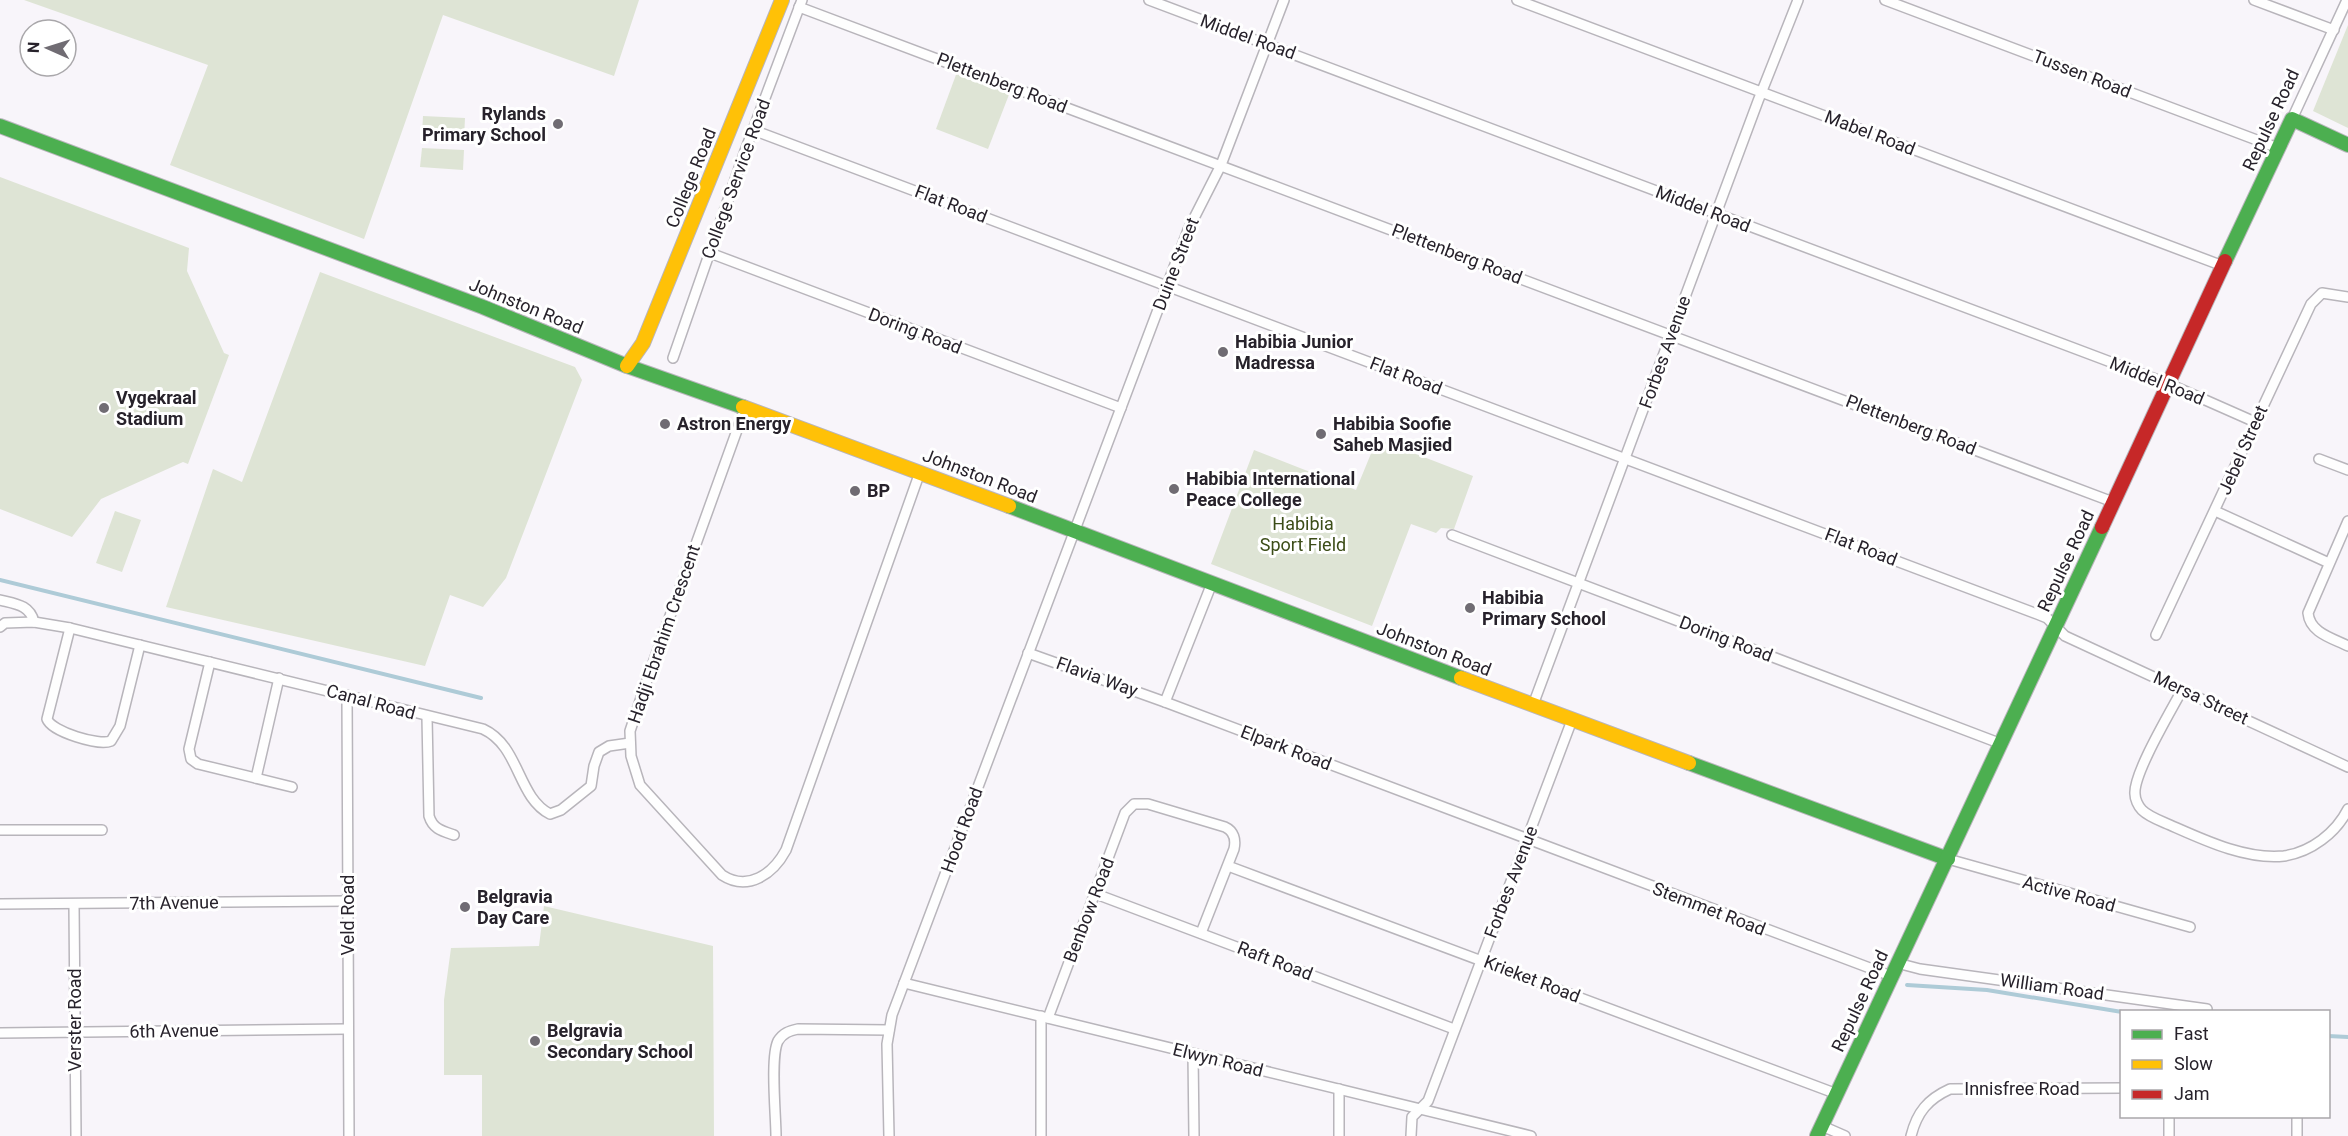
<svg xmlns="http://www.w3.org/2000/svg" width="2348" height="1136" font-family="Roboto,sans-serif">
	<rect width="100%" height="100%" fill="#f8f5fa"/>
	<g fill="#dee4d5">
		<path d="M 24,0 L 639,0 L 614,76 L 443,15 L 364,239 L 170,165 L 208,65 Z"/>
		<path d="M 2348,25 L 2348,128 L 2313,111 Z"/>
		<path d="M 957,72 L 1010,92 L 988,149 L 936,129 Z"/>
		<path d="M 423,116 L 465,118 L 464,138 L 422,135 Z"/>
		<path d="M 422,148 L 464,150 L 463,170 L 420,167 Z"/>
		<path d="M 0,177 L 189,248 L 187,271 L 224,353 L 229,355 L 188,464 L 183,462 L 101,499 L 72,537 L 0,509 Z"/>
		<path d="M 320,272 L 575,367 L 582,380 L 506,578 L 483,607 L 450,595 L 425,666 L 166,607 L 213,469 L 242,482 Z"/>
		<path d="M 1377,439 L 1473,476 L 1454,529 L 1441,528 L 1436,533 L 1411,524 L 1372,626 L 1211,564 L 1254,450 L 1356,490 Z"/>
		<path d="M 115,511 L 141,520 L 122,572 L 96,563 Z"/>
		<path d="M 544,906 L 713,946 L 714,1136 L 482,1136 L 482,1075 L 444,1075 L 444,1000 L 451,948 L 539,946 Z"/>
	</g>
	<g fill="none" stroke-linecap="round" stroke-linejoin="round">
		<g stroke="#aecbd7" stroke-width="4">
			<path d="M 0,580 L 481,698"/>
			<path d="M 1907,985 L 1987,990 L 2122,1012"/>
			<path d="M 2328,1036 L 2348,1037"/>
		</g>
		<g stroke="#b8b5bb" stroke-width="12">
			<g id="street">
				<path d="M 1149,0 L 2169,384 L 2255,422"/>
				<path d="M 1517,0 L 2223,266"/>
				<path d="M 1885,0 L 2278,148"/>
				<path d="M 2254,0 L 2334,30"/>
				<path d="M 799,7 L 2113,502"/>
				<path d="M 2292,119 L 2347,0"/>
				<path d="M 753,130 L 2037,614 L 2047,618 L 2065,636 L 2348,767"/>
				<path d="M 710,253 L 1121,408"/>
				<path d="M 673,358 L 745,151 L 802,0"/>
				<path d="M 745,408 L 648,677 L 630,731 L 631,756 L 640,785 L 722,875 C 748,892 773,874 786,850 L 920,472"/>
				<path d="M 2319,459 L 2348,470"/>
				<path d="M 2215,511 L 2329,563"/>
				<path d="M 2348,521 L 2308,613 C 2310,633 2332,638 2348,646"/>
				<path d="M 1452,535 L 1999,743"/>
				<path d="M 0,600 C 16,604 30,605 34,622"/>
				<path d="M 0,627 L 5,623 L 34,622 L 70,628 L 483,729 C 520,746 517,797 550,814 L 561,810 L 591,786 L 594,766 L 599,752 L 609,746 L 630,743"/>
				<path d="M 70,628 L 47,719 C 52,732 99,746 111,741 L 120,726 L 140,645"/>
				<path d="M 2156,635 L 2311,304 L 2322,293 L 2348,297"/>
				<path d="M 1028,653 L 1165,702 L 1891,976"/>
				<path d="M 210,662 L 189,749 L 191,759 L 198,764 L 292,787"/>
				<path d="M 2182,690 C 2171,711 2133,774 2135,794 C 2135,799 2138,806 2142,810 C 2149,817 2161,821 2170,825 C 2204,840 2246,860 2284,856 C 2311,852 2336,833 2348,809"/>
				<path d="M 347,695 L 349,1136"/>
				<path d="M 1165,702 L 1212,583"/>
				<path d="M 1533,705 L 1758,101 L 1798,0"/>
				<path d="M 427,717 L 429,816 C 433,829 442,831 454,835"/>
				<path d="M 256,778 L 279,678"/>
				<path d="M 0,830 L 102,830"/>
				<path d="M 1948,859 L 2190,927"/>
				<path d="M 1228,866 L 1837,1094"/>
				<path d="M 1096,894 L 1454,1029"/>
				<path d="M 0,904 L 348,901"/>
				<path d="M 74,904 L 76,1136"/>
				<path d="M 1897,963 L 1920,969 L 2207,1009"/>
				<path d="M 904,983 L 1531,1136"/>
				<path d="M 1041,1016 L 1041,1136"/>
				<path d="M 1048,1018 L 1125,813 L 1134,804 L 1148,804 L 1225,827 C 1234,831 1236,840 1234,849 L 1201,933"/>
				<path d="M 0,1033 L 348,1029"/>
				<path d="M 1193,1053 L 1194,1136"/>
				<path d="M 2169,1116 L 2169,1136"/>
				<path d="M 1822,1126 L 1845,1136"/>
				<path d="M 776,1136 C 776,1116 770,1057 778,1041 C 783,1033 789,1031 798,1029 L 889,1030"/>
				<path d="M 889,1136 L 887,1044 L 892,1015 L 1188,230 L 1221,165 L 1284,0"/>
				<path d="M 1339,1136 L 1339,1089"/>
				<path d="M 1411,1136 L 1412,1117 L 1428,1101 L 1572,720"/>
				<path d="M 1911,1136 C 1917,1112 1928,1099 1950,1089 L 2122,1088"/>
				<path d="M 2297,1136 L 2297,1116"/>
			</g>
		</g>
		<g stroke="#b8b5bb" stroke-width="16">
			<g id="fast">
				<path d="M 0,126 L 483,307 L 627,366 L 743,407"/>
				<path d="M 2225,261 L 2292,119 L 2348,145"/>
				<path d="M 1009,506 L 1461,678"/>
				<path d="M 1689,763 L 1948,859"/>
				<path d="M 1817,1136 L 2102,527"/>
			</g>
		</g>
		<g stroke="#b8b5bb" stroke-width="16">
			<g id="slow">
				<path d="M 627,366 L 643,343 L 782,0"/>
				<path d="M 743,407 L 1009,506"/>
				<path d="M 1461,678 L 1689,763"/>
			</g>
		</g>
		<g stroke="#b8b5bb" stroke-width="16">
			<path id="jam" d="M 2102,527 L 2225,261"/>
		</g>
		<use href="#street" stroke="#fefefe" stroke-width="9"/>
		<use href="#fast" stroke="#4caf50" stroke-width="14"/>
		<use href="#slow" stroke="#ffc107" stroke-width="14"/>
		<use href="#jam" stroke="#c62828" stroke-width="14"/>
	</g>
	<g fill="#706c73" stroke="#fff" stroke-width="2">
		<circle cx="558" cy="124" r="6"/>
		<circle cx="1223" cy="352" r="6"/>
		<circle cx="104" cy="408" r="6"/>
		<circle cx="665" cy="424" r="6"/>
		<circle cx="1321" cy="434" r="6"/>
		<circle cx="1174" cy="489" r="6"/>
		<circle cx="855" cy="491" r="6"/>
		<circle cx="1470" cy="608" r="6"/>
		<circle cx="465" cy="907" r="6"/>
		<circle cx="535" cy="1041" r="6"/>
	</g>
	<g text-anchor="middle" stroke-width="6" stroke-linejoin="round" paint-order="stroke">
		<g font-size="18" fill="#27222b" stroke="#fff">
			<text transform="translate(1248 37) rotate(20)" y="6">Middel Road</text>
			<text transform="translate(2082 74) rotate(21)" y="6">Tussen Road</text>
			<text transform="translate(1002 83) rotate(21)" y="6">Plettenberg Road</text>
			<text transform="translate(2271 120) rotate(-65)" y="6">Repulse Road</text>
			<text transform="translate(1870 133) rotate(21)" y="6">Mabel Road</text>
			<text transform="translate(691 178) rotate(-68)" y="6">College Road</text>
			<text transform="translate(736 179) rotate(-70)" y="6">College Service Road</text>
			<text transform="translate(951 204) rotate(21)" y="6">Flat Road</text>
			<text transform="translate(1703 209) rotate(21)" y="6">Middel Road</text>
			<text transform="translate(1457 254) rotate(21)" y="6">Plettenberg Road</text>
			<text transform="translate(1176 264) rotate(-69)" y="6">Duine Street</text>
			<text transform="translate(526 306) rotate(22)" y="6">Johnston Road</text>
			<text transform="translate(915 331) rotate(21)" y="6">Doring Road</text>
			<text transform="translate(1665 352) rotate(-70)" y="6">Forbes Avenue</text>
			<text transform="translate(1406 376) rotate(21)" y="6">Flat Road</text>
			<text transform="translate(2157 381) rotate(22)" y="6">Middel Road</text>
			<text transform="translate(1911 425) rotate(21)" y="6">Plettenberg Road</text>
			<text transform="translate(2243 450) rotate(-66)" y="6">Jebel Street</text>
			<text transform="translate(980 476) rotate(21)" y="6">Johnston Road</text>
			<text transform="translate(1861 547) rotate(21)" y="6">Flat Road</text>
			<text transform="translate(2066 561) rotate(-65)" y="6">Repulse Road</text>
			<text transform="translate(664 634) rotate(-71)" y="6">Hadji Ebrahim Crescent</text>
			<text transform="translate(1726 639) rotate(21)" y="6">Doring Road</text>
			<text transform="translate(1434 649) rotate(21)" y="6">Johnston Road</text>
			<text transform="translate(1097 677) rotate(20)" y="6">Flavia Way</text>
			<text transform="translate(2201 698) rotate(25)" y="6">Mersa Street</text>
			<text transform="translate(371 702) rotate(15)" y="6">Canal Road</text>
			<text transform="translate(1286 748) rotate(21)" y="6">Elpark Road</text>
			<text transform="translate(962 830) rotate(-70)" y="6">Hood Road</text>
			<text transform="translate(1511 882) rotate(-69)" y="6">Forbes Avenue</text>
			<text transform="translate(2069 894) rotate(15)" y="6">Active Road</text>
			<text transform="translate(174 903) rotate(-1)" y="6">7th Avenue</text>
			<text transform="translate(1709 909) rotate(21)" y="6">Stemmet Road</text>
			<text transform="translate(1089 910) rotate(-69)" y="6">Benbow Road</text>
			<text transform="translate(348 915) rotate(-90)" y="6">Veld Road</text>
			<text transform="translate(1275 961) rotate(21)" y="6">Raft Road</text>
			<text transform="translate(1532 979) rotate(21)" y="6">Krieket Road</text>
			<text transform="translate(2052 987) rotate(8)" y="6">William Road</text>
			<text transform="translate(1860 1001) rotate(-65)" y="6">Repulse Road</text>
			<text transform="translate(75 1020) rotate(-90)" y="6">Verster Road</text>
			<text transform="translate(174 1031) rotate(-1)" y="6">6th Avenue</text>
			<text transform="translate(1218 1060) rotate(14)" y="6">Elwyn Road</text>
			<text x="2022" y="1095">Innisfree Road</text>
		</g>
		<g font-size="18" font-weight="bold" fill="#27222b" stroke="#fff" text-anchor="start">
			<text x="546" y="120" text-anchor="end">Rylands<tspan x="546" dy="21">Primary School</tspan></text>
			<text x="1235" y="348">Habibia Junior<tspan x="1235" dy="21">Madressa</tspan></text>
			<text x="116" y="404">Vygekraal<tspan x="116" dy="21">Stadium</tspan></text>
			<text x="677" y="430">Astron Energy</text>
			<text x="1333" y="430">Habibia Soofie<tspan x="1333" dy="21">Saheb Masjied</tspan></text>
			<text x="1186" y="485">Habibia International<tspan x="1186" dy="21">Peace College</tspan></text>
			<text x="867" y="497">BP</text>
			<text x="1482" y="604">Habibia<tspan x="1482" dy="21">Primary School</tspan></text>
			<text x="477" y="903">Belgravia<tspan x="477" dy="21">Day Care</tspan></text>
			<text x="547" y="1037">Belgravia<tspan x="547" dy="21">Secondary School</tspan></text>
		</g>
		<g font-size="18" fill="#3c4d18" stroke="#fff">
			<text x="1303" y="530">Habibia<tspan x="1303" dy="21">Sport Field</tspan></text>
		</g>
	</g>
	<rect x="2120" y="1010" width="210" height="108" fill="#ffffff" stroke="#a9a7aa" stroke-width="1.5"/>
	<rect x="2132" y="1030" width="30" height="9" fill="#4caf50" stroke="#a9a7aa" stroke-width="1.5"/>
	<text x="2174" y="1040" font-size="18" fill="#27222b">Fast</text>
	<rect x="2132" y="1060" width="30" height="9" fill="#ffc107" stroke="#a9a7aa" stroke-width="1.5"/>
	<text x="2174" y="1070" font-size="18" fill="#27222b">Slow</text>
	<rect x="2132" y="1090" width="30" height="9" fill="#c62828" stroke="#a9a7aa" stroke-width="1.5"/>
	<text x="2174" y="1100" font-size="18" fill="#27222b">Jam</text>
	<g transform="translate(48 48) rotate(273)"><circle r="28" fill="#ffffff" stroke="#a9a7aa" stroke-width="1.5"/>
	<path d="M0-4.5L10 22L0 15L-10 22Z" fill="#706c73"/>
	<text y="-9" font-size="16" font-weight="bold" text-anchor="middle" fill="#27222b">N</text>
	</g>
</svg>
